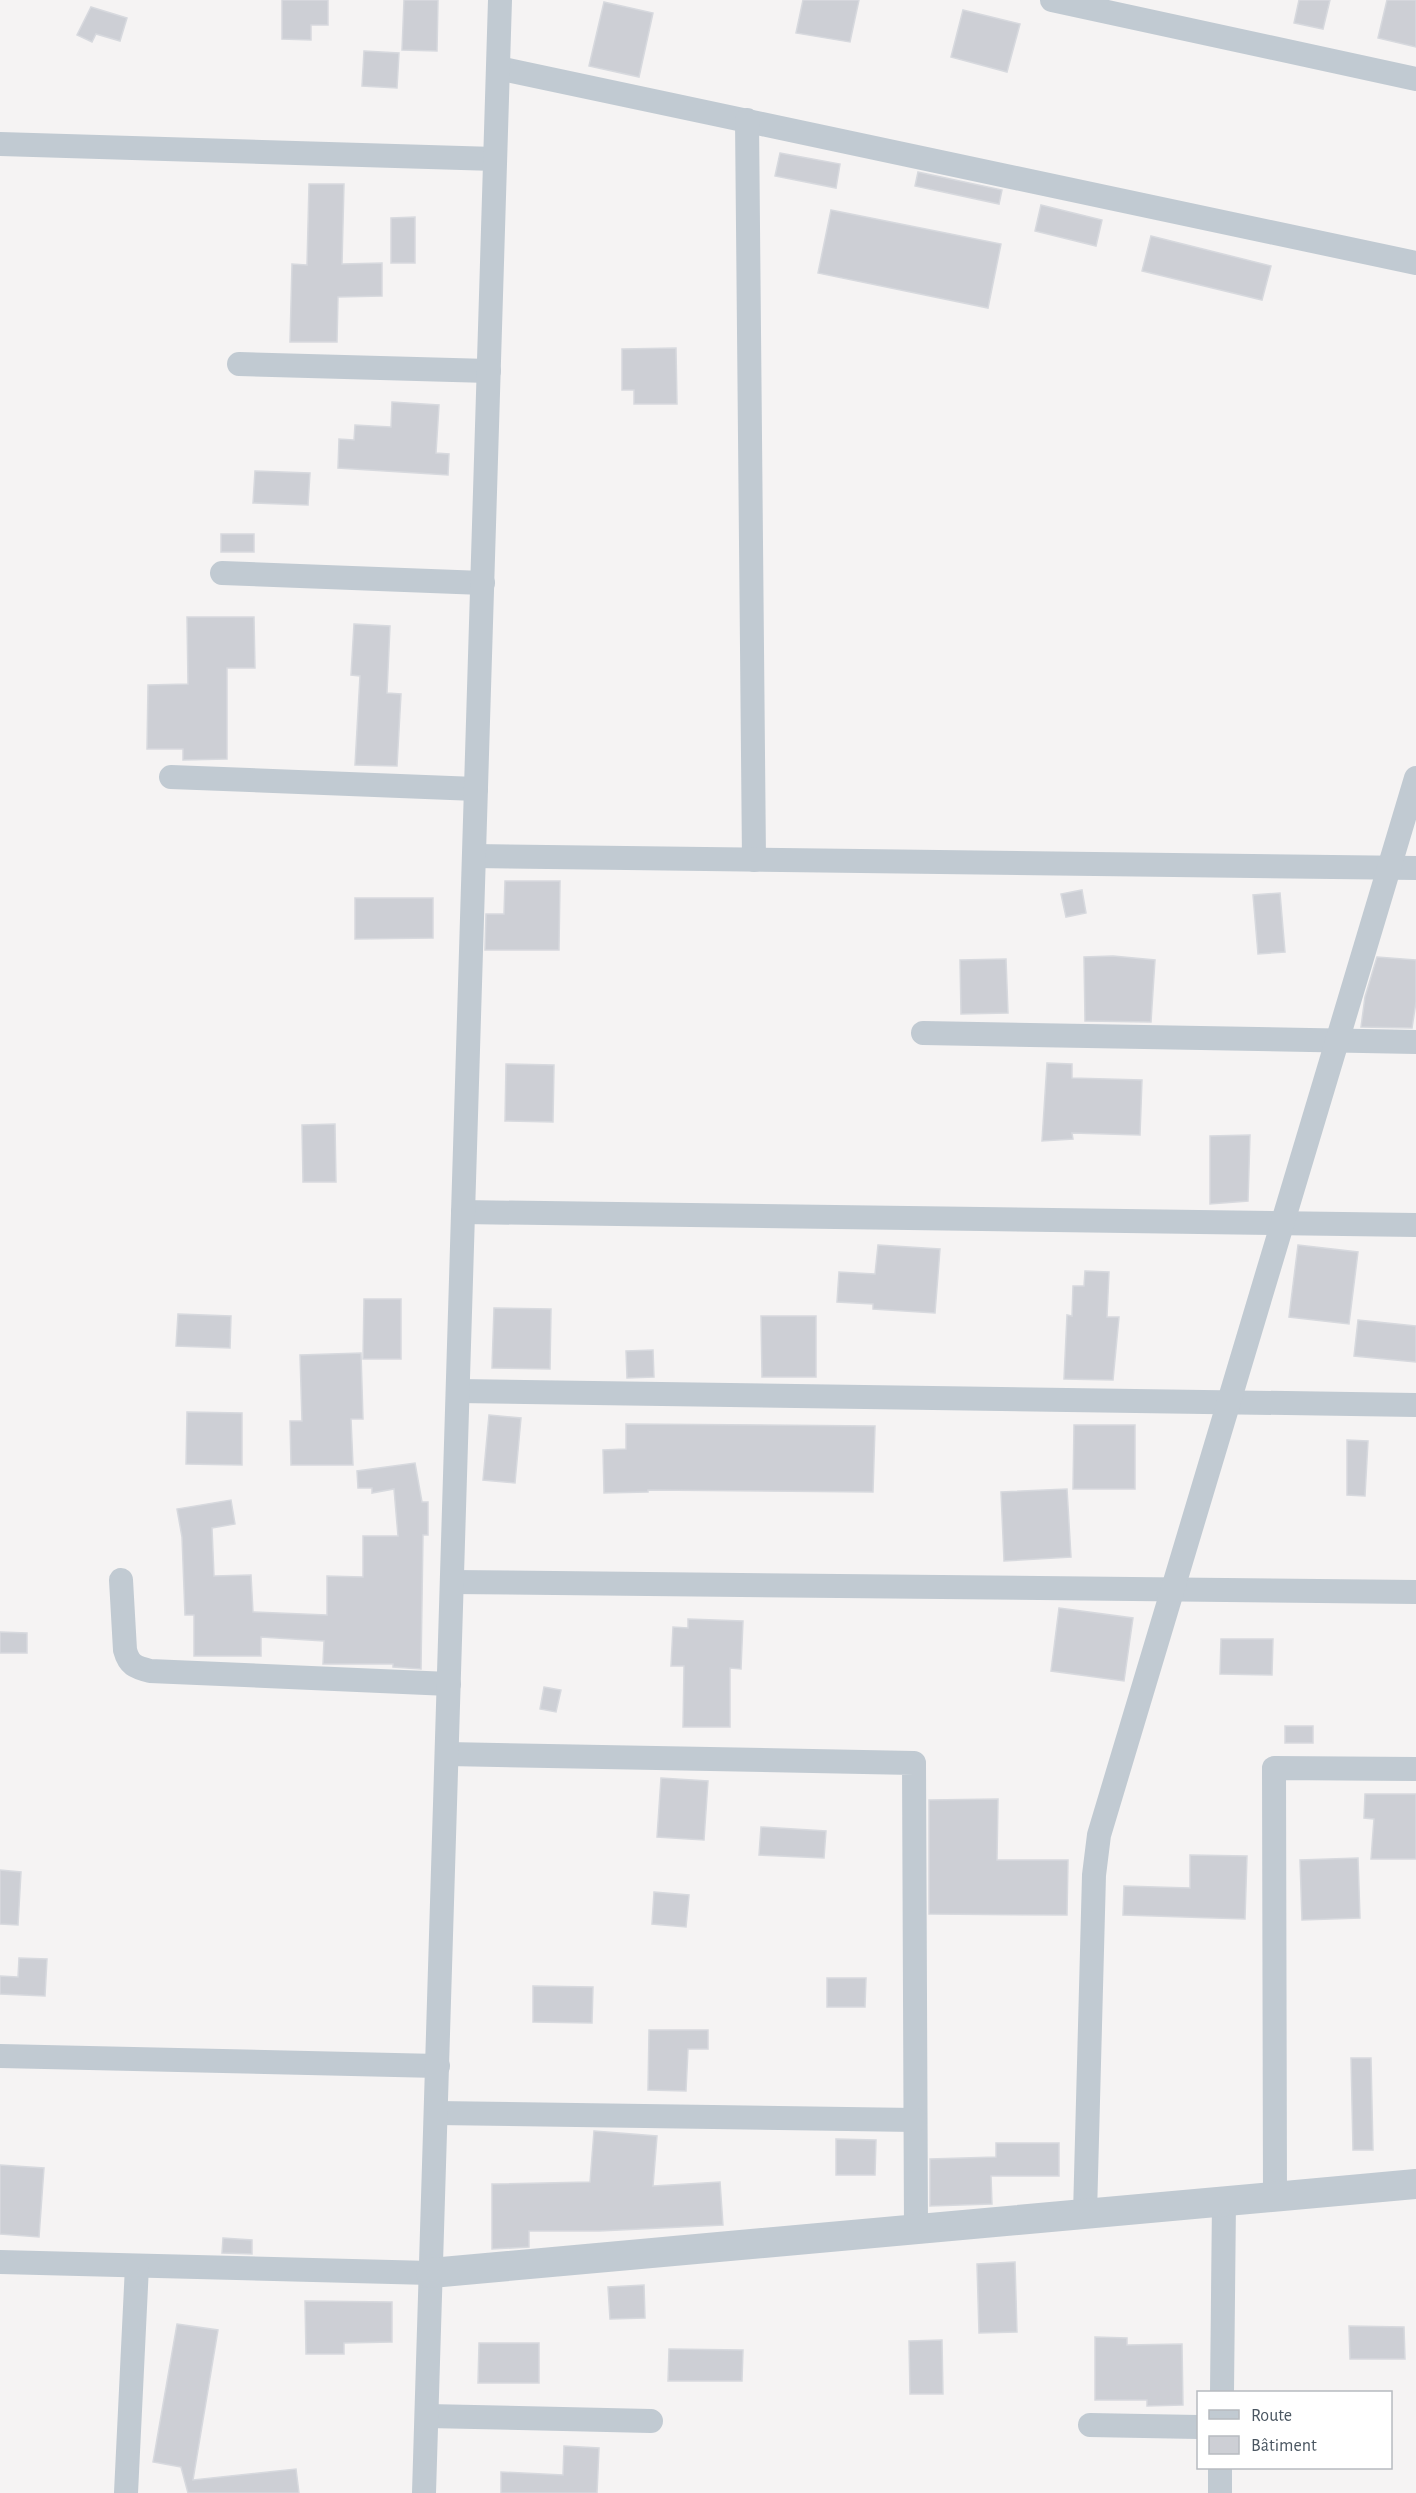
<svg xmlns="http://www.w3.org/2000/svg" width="1416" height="2493" font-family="'Alegreya Sans',sans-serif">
	<rect width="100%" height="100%" fill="#f5f3f3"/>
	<g fill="#cdcfd5" stroke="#d7d9de" stroke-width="1.5">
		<path d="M 282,0 L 328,0 L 328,25 L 311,25 L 311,40 L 282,39 Z"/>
		<path d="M 404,0 L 438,0 L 437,51 L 402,50 Z"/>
		<path d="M 803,0 L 859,0 L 850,42 L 796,33 Z"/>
		<path d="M 1299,0 L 1330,0 L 1323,29 L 1294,23 Z"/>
		<path d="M 1387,0 L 1416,0 L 1416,47 L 1378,38 Z"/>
		<path d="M 604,2 L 653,13 L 639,77 L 589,66 Z"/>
		<path d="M 91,7 L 127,18 L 120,41 L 96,34 L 92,42 L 77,35 Z"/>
		<path d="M 963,10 L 1020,24 L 1007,72 L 951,57 Z"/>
		<path d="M 364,51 L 399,53 L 397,88 L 362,86 Z"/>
		<path d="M 780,153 L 840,164 L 836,188 L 775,176 Z"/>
		<path d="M 918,172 L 1002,190 L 999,204 L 915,186 Z"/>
		<path d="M 309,184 L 344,184 L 342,264 L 382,263 L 382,296 L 338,297 L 337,342 L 290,342 L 292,264 L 307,265 Z"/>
		<path d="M 1041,205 L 1102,220 L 1096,246 L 1035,231 Z"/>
		<path d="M 831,210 L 1001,244 L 988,308 L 818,273 Z"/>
		<path d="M 415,217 L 415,263 L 391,263 L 391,218 Z"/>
		<path d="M 1151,236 L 1271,266 L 1262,300 L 1142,271 Z"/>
		<path d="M 676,348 L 677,404 L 634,404 L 634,390 L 622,390 L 622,349 Z"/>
		<path d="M 392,402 L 439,405 L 436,453 L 449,454 L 448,475 L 338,468 L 339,439 L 354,440 L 355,425 L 391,427 Z"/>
		<path d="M 255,471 L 310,473 L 308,505 L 253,503 Z"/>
		<rect x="221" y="534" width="33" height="18"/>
		<path d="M 187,617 L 254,617 L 255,668 L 227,668 L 227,759 L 183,760 L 183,749 L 147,749 L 148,685 L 188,684 Z"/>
		<path d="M 354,624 L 390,626 L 387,693 L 401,694 L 397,766 L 355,765 L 360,676 L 351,675 Z"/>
		<path d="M 505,881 L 560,881 L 559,950 L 485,950 L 486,914 L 504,914 Z"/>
		<path d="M 1082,890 L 1086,913 L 1066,917 L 1061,894 Z"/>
		<path d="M 1280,893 L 1285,952 L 1258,954 L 1253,895 Z"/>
		<path d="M 355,898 L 433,898 L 433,938 L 355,939 Z"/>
		<path d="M 1113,956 L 1155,960 L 1151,1022 L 1085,1021 L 1084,957 Z"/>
		<path d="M 1377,957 L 1416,960 L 1416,1002 L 1412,1028 L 1361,1027 L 1365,997 Z"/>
		<path d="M 1006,959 L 1008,1013 L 961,1014 L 960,960 Z"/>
		<path d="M 1047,1063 L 1072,1064 L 1072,1078 L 1142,1080 L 1140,1135 L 1072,1133 L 1073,1139 L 1042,1141 Z"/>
		<path d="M 506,1064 L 554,1065 L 553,1122 L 505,1121 Z"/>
		<path d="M 335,1124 L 336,1182 L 303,1182 L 302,1125 Z"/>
		<path d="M 1250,1135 L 1248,1201 L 1210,1204 L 1210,1136 Z"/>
		<path d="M 878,1245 L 940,1249 L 935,1313 L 873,1309 L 873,1304 L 837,1302 L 839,1272 L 875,1274 Z"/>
		<path d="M 1298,1245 L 1358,1252 L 1349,1324 L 1289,1317 Z"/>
		<path d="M 1085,1271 L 1109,1272 L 1107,1317 L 1119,1317 L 1113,1380 L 1064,1379 L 1067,1315 L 1072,1316 L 1073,1286 L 1084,1286 Z"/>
		<path d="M 364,1299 L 401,1299 L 401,1359 L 363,1359 Z"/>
		<path d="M 494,1308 L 551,1309 L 550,1369 L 492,1368 Z"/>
		<path d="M 178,1314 L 231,1316 L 230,1348 L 176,1346 Z"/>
		<path d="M 761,1316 L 816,1316 L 816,1377 L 762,1377 Z"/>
		<path d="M 1358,1320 L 1416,1326 L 1416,1362 L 1354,1356 Z"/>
		<path d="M 653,1350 L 654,1377 L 627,1378 L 626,1351 Z"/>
		<path d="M 361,1353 L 363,1419 L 351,1419 L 353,1465 L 291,1465 L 290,1421 L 302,1421 L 300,1355 Z"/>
		<path d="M 187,1412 L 242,1413 L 242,1465 L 186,1464 Z"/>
		<path d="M 489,1415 L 521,1418 L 515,1483 L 483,1480 Z"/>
		<path d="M 626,1424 L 875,1426 L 873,1492 L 648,1490 L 648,1492 L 604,1493 L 603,1450 L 626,1449 Z"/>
		<path d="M 1074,1425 L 1135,1425 L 1135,1489 L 1073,1489 Z"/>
		<path d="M 1347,1440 L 1368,1441 L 1365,1496 L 1347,1495 Z"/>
		<path d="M 415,1463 L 422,1502 L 428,1502 L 428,1535 L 423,1535 L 421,1669 L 393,1667 L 393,1664 L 323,1664 L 324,1641 L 261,1637 L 261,1656 L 194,1656 L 194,1615 L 185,1615 L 182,1537 L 177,1509 L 231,1500 L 235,1524 L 212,1528 L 214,1576 L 251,1575 L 253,1612 L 327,1615 L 327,1576 L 363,1577 L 363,1536 L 398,1536 L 394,1489 L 372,1493 L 372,1488 L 358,1488 L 357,1471 Z"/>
		<path d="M 1067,1489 L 1071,1557 L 1004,1561 L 1001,1492 Z"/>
		<path d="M 1059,1608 L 1133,1618 L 1124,1681 L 1051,1671 Z"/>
		<path d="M 688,1619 L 743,1621 L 741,1669 L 730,1668 L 730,1727 L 683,1727 L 684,1666 L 671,1666 L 673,1627 L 688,1628 Z"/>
		<path d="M 0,1632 L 27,1633 L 27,1653 L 0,1653 Z"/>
		<path d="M 1221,1639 L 1273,1639 L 1272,1675 L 1220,1674 Z"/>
		<path d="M 544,1687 L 561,1690 L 556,1712 L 540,1709 Z"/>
		<rect x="1285" y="1726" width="28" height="17"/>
		<path d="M 661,1778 L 708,1781 L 704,1840 L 657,1837 Z"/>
		<path d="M 1365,1794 L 1416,1794 L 1416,1859 L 1371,1859 L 1374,1819 L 1364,1818 Z"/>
		<path d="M 998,1799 L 997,1860 L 1068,1860 L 1067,1915 L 929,1914 L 929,1800 Z"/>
		<path d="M 761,1827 L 826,1831 L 824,1858 L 759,1855 Z"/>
		<path d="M 1190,1855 L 1247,1856 L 1245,1919 L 1123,1915 L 1124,1886 L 1190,1888 Z"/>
		<path d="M 1358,1858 L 1360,1918 L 1302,1920 L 1300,1860 Z"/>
		<path d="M 0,1870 L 21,1872 L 18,1925 L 0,1924 Z"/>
		<path d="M 654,1892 L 689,1895 L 686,1927 L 652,1924 Z"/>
		<path d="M 19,1958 L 47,1959 L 45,1996 L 0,1994 L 0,1976 L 18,1977 Z"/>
		<path d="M 827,1978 L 866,1978 L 865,2007 L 827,2007 Z"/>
		<path d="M 533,1986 L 593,1987 L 592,2023 L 533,2022 Z"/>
		<path d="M 649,2030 L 708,2030 L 708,2049 L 688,2049 L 686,2091 L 648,2090 Z"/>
		<path d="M 1351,2058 L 1371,2058 L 1373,2150 L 1353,2150 Z"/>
		<path d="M 594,2131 L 657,2136 L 653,2186 L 720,2182 L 723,2225 L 599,2231 L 529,2231 L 529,2247 L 492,2249 L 492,2184 L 590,2182 Z"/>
		<path d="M 836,2139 L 876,2140 L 875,2175 L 836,2175 Z"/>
		<path d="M 996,2143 L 1059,2143 L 1059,2176 L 991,2176 L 992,2204 L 930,2206 L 930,2159 L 996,2157 Z"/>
		<path d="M 0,2165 L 44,2168 L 39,2237 L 0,2234 Z"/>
		<path d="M 223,2238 L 252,2240 L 252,2254 L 222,2253 Z"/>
		<path d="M 1015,2262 L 1017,2332 L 979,2333 L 977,2264 Z"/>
		<path d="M 644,2285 L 645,2318 L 610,2319 L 608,2287 Z"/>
		<path d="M 305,2301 L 392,2302 L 392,2342 L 344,2343 L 344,2354 L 306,2354 Z"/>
		<path d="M 177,2324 L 218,2330 L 193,2480 L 296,2469 L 299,2493 L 188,2493 L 181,2467 L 153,2462 Z"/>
		<path d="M 1349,2326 L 1404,2327 L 1405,2359 L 1350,2359 Z"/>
		<path d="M 1095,2337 L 1127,2338 L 1127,2345 L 1182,2344 L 1183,2405 L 1147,2406 L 1147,2400 L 1095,2400 Z"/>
		<path d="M 942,2340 L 943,2394 L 910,2394 L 909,2341 Z"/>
		<path d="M 479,2343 L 539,2343 L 539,2383 L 478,2383 Z"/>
		<path d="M 669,2349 L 743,2350 L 742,2381 L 668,2381 Z"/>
		<path d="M 564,2446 L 599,2448 L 597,2493 L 501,2493 L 501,2472 L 563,2475 Z"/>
	</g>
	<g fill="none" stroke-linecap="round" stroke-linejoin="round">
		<g stroke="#c1cad2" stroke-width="24">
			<path d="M 1052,0 L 1416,79"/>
			<path d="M 498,68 L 1416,263"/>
			<path d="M 747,120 L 754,860"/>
			<path d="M 0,144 L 495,159"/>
			<path d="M 239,364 L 489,371"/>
			<path d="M 222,573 L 483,583"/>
			<path d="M 171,777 L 476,789"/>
			<path d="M 474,856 L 1416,868"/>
			<path d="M 923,1033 L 1416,1042"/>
			<path d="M 463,1212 L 1416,1225"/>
			<path d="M 458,1391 L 1416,1405"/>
			<path d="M 121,1580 L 125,1650 C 129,1665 135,1667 150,1671 L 449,1684"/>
			<path d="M 452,1582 L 1416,1592"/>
			<path d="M 447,1754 L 914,1763 L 916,2229"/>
			<path d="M 0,2056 L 438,2066"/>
			<path d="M 436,2113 L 915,2120"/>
			<path d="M 1275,2197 L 1274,1768 L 1416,1769"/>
			<path d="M 1085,2214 L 1094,1875 L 1099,1835 L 1416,778"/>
			<path d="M 0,2262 L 431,2273"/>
			<path d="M 1222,2392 L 1224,2201"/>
			<path d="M 427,2416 L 651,2421"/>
			<path d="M 1090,2425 L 1198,2427"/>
			<path d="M 126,2493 L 137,2266"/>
			<path d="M 424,2493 L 500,0"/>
			<path d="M 1220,2493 L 1220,2468"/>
		</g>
		<path stroke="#c1cad2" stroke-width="30" d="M 431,2273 L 1416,2184"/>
	</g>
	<rect x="1197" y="2391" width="195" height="78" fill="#ffffff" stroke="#b7bbc0" stroke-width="1.5"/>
	<rect x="1209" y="2410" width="30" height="9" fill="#c1cad2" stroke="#b7bbc0" stroke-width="1.5"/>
	<text x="1251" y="2421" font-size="18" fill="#4a5661">Route</text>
	<rect x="1209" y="2436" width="30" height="18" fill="#cdcfd5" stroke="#b7bbc0" stroke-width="1.5"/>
	<text x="1251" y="2451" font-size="18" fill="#4a5661">Bâtiment</text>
</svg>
